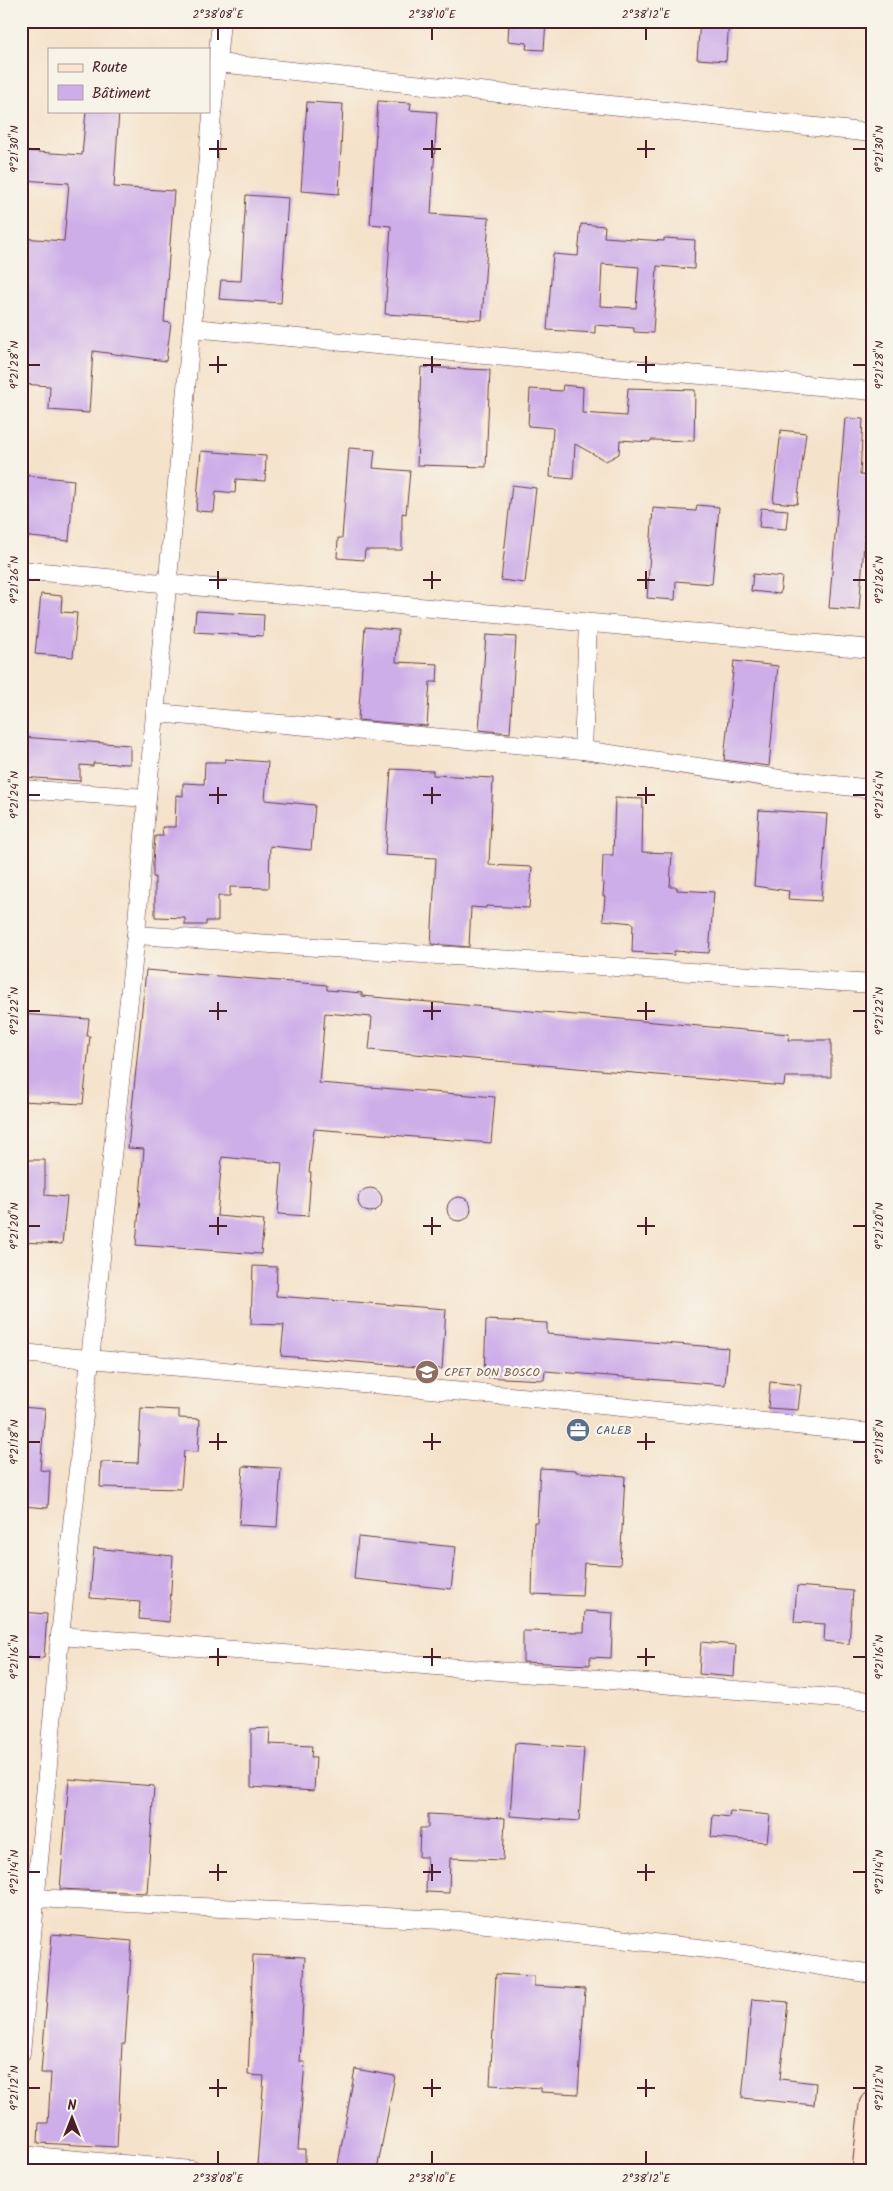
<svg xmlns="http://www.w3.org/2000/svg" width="893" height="2191" font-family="Kalam,sans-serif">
	<rect width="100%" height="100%" fill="#f7f3e8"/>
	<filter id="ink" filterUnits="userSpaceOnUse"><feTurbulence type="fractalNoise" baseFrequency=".02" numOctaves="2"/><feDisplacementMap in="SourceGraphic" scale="10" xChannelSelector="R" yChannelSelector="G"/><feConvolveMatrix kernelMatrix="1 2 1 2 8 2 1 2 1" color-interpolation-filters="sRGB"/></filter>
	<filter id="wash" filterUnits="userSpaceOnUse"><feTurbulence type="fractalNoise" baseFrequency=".0096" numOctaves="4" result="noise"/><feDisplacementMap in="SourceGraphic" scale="20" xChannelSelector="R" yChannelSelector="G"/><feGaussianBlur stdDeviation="1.12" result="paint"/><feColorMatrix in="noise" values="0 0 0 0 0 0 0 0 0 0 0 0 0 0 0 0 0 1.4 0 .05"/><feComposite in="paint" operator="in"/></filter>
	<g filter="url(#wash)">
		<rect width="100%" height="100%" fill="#f5e2ca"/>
		<g id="blocks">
			<g fill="#ceaee9" fill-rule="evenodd">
				<path d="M 509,21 L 546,21 L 544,50 L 526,49 L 527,43 L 508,41 Z"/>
				<path d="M 700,21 L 729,21 L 726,61 L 697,59 Z"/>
				<path d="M 378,101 L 411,103 L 410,110 L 437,112 L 431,214 L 489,218 L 482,320 L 385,314 L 391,226 L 370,224 Z"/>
				<path d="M 307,102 L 343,104 L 339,194 L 301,191 Z"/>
				<path d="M 86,111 L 119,111 L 114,187 L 174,191 L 164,322 L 171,323 L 166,361 L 93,351 L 89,413 L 49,410 L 50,386 L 22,384 L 25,336 L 21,336 L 21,238 L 64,241 L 69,183 L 21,180 L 21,151 L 82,155 Z"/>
				<path d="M 246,195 L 288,198 L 281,303 L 219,299 L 221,280 L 241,281 Z"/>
				<path d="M 581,224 L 605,226 L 604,237 L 664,241 L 664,238 L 695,240 L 694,269 L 657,266 L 653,333 L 634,332 L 634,328 L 595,325 L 595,333 L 547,330 L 553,254 L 578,256 ZM 602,264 L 639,267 L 636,308 L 600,306 Z"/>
				<path d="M 421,367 L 490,370 L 486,467 L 417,465 Z"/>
				<path d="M 563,385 L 583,387 L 582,413 L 626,416 L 628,388 L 695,390 L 694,441 L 651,440 L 650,442 L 620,440 L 619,454 L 606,461 L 575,444 L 573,479 L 550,477 L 553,428 L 528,426 L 530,389 L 562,391 Z"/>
				<path d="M 845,418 L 863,419 L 860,475 L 872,476 L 872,505 L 867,505 L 859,610 L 829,608 Z"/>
				<path d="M 781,430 L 806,433 L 797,504 L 773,502 Z"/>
				<path d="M 349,448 L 375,450 L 373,468 L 410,471 L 406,514 L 402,513 L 402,550 L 365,550 L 364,560 L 337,558 L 338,538 L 342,538 Z"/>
				<path d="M 201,451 L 266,456 L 265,481 L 236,479 L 235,493 L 216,491 L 214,512 L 196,511 Z"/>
				<path d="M 21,475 L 74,480 L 69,541 L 21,536 Z"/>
				<path d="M 512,485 L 536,488 L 525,583 L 501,580 Z"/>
				<path d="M 697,505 L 719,507 L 712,584 L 676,581 L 675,600 L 647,598 L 653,508 L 696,511 Z"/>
				<path d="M 761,508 L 788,510 L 786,529 L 759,527 Z"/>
				<path d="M 753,574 L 782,577 L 780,594 L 751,591 Z"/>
				<path d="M 41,594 L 62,596 L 61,612 L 77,613 L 73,657 L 35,654 Z"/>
				<path d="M 196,611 L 264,615 L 263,636 L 194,632 Z"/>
				<path d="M 365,627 L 398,630 L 396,662 L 438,664 L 437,682 L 430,682 L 427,726 L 358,720 Z"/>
				<path d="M 486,635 L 516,637 L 510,733 L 479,730 Z"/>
				<path d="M 734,661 L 778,666 L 769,766 L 724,760 Z"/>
				<path d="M 21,737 L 130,745 L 130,764 L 93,763 L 93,766 L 80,765 L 80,781 L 21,777 Z"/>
				<path d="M 225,759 L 268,762 L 265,800 L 315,805 L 311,850 L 270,846 L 269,888 L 230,887 L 230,896 L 218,896 L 218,921 L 206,921 L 206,925 L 185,925 L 185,918 L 155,917 L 155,877 L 153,877 L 153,862 L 155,836 L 163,836 L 162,827 L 175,827 L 176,795 L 183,796 L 183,783 L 204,784 L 205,762 L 225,762 Z"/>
				<path d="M 391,769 L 433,771 L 433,775 L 493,778 L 489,865 L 532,867 L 529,908 L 486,906 L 486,908 L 471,907 L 469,947 L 431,944 L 436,858 L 385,855 Z"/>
				<path d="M 615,798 L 643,799 L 642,852 L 672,853 L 670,887 L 677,887 L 677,890 L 714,892 L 709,953 L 674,951 L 674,955 L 632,952 L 633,923 L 603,920 L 605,896 L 603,896 L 604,883 L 602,883 L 603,855 L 613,855 Z"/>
				<path d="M 759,810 L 827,814 L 821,901 L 788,899 L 789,891 L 754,886 Z"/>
				<path d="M 146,970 L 327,985 L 327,990 L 362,993 L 362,996 L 789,1034 L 788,1040 L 831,1040 L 831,1077 L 785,1077 L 784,1086 L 369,1050 L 372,1017 L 325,1013 L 319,1083 L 495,1097 L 491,1143 L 314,1129 L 309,1172 L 311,1172 L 308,1216 L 278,1214 L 282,1163 L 222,1157 L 217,1216 L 264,1220 L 261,1254 L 136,1245 L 144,1149 L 128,1148 Z"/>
				<path d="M 21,1014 L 89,1019 L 87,1036 L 90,1036 L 83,1104 L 21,1101 Z"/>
				<path d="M 21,1160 L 45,1160 L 45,1195 L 67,1197 L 62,1244 L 21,1242 Z"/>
				<circle cx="370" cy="1200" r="12"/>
				<circle cx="459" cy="1209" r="12"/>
				<path d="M 253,1266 L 277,1267 L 276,1296 L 446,1309 L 442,1369 L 281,1356 L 284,1325 L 251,1324 Z"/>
				<path d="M 486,1320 L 547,1323 L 547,1334 L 728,1348 L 725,1385 L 545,1371 L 544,1380 L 484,1377 Z"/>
				<path d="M 770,1382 L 801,1385 L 798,1410 L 768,1408 Z"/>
				<path d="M 21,1407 L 45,1409 L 40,1470 L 50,1471 L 48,1508 L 21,1506 Z"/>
				<path d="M 141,1408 L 179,1410 L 179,1418 L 200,1419 L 198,1452 L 184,1451 L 181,1489 L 100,1487 L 101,1462 L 138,1463 Z"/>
				<path d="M 243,1466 L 281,1468 L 277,1527 L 239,1525 Z"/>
				<path d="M 540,1468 L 576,1470 L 576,1472 L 625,1476 L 620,1565 L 584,1563 L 582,1596 L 532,1594 L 534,1522 L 537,1522 Z"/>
				<path d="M 358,1537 L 456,1547 L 451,1589 L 354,1579 Z"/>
				<path d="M 94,1548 L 173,1556 L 169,1622 L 139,1619 L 140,1602 L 90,1598 Z"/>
				<path d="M 797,1586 L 853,1591 L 849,1644 L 824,1641 L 825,1624 L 794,1622 Z"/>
				<path d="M 585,1611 L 613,1613 L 611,1658 L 590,1657 L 590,1665 L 523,1662 L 523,1631 L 584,1632 Z"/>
				<path d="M 21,1612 L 47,1614 L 44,1658 L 21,1657 Z"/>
				<path d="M 701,1642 L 736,1645 L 734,1677 L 699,1674 Z"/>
				<path d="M 270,1728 L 269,1744 L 312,1746 L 311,1757 L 316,1757 L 314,1791 L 251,1787 L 251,1729 Z"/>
				<path d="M 515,1743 L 584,1748 L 579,1821 L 510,1816 Z"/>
				<path d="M 69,1779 L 154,1786 L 147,1893 L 60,1889 Z"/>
				<path d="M 730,1811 L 770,1815 L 767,1842 L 711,1837 L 713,1815 L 729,1817 Z"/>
				<path d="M 428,1814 L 505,1818 L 503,1860 L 450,1858 L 449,1893 L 426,1892 L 427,1857 L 419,1857 L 420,1828 L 428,1828 Z"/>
				<path d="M 52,1934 L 132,1941 L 125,2044 L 122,2044 L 117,2147 L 38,2143 L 39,2123 L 48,2123 L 51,2073 L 41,2073 Z"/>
				<path d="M 253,1955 L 305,1957 L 300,2062 L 305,2062 L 298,2149 L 305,2149 L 305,2169 L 257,2165 L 264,2076 L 248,2075 Z"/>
				<path d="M 496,1974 L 534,1976 L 534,1986 L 585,1989 L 578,2094 L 541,2092 L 541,2088 L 490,2085 Z"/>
				<path d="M 752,1999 L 788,2002 L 780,2079 L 816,2083 L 814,2105 L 742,2098 Z"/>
				<path d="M 355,2069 L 395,2076 L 377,2170 L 337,2170 Z"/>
			</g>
		</g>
	</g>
	<g filter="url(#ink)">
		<use href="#blocks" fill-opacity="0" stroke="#643c43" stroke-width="1"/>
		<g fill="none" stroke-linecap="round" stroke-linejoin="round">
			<g stroke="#643c43" stroke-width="19">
				<g id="street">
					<path d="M 218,63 L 872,133"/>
					<path d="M 192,328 L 872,391"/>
					<path d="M 21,570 L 872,649"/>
					<path d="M 156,713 L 583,750 L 780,779 L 872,789"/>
					<path d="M 583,750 L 588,623"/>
					<path d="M 21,789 L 147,798"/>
					<path d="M 136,935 L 872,984"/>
					<path d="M 21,1353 L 543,1399 L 872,1433"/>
					<path d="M 60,1636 L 872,1701"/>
					<path d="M 36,1898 L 460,1921 L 725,1951 L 872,1974"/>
					<path d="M 21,2053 L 60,1636 L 136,935 L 147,798 L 221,21"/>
					<path d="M 21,2155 L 192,2170"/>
				</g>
			</g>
			<g stroke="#643c43" stroke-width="27">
				<path id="secondary" d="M 865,2170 L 872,2105"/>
			</g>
			<use href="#street" stroke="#fff" stroke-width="18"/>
			<use href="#secondary" stroke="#fde4d0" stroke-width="25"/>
		</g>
	</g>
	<path fill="none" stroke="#4a1f2b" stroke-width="2" d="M 218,28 L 218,40M 432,28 L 432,40M 646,28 L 646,40M 218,140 L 218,158M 432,140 L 432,158M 646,140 L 646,158M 28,149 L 40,149M 209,149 L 227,149M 423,149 L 441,149M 637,149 L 655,149M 853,149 L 866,149M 218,356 L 218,373M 432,356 L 432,373M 646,356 L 646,373M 28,365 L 40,365M 209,365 L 227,365M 423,365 L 441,365M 637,365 L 655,365M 853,365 L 866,365M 218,571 L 218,589M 432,571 L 432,589M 646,571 L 646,589M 28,580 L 40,580M 209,580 L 227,580M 423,580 L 441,580M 637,580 L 655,580M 853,580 L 866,580M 218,787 L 218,804M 432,787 L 432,804M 646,787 L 646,804M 28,795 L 40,795M 209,795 L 227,795M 423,795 L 441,795M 637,795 L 655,795M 853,795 L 866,795M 218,1002 L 218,1020M 432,1002 L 432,1020M 646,1002 L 646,1020M 28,1011 L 40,1011M 209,1011 L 227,1011M 423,1011 L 441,1011M 637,1011 L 655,1011M 853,1011 L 866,1011M 218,1217 L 218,1235M 432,1217 L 432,1235M 646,1217 L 646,1235M 28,1226 L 40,1226M 209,1226 L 227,1226M 423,1226 L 441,1226M 637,1226 L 655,1226M 853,1226 L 866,1226M 218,1433 L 218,1450M 432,1433 L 432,1450M 646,1433 L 646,1450M 28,1442 L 40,1442M 209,1442 L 227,1442M 423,1442 L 441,1442M 637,1442 L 655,1442M 853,1442 L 866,1442M 218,1648 L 218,1666M 432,1648 L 432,1666M 646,1648 L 646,1666M 28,1657 L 40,1657M 209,1657 L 227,1657M 423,1657 L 441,1657M 637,1657 L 655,1657M 853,1657 L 866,1657M 218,1864 L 218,1881M 432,1864 L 432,1881M 646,1864 L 646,1881M 28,1872 L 40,1872M 209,1872 L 227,1872M 423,1872 L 441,1872M 637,1872 L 655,1872M 853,1872 L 866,1872M 218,2079 L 218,2097M 432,2079 L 432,2097M 646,2079 L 646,2097M 28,2088 L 40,2088M 209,2088 L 227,2088M 423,2088 L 441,2088M 637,2088 L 655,2088M 853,2088 L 866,2088M 218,2151 L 218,2164M 432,2151 L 432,2164M 646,2151 L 646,2164"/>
	<defs>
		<g id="school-disc" transform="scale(1.25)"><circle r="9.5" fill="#8d6e63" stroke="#f7f3e8"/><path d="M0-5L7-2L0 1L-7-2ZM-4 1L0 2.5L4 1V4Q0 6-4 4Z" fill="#fff"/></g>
		<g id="office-disc" transform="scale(1.25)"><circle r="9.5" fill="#5c6f8a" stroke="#f7f3e8"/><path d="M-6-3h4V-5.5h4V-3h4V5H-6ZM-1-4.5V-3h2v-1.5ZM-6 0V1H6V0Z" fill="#fff"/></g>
	</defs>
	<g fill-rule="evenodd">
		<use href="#school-disc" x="427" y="1372"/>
		<use href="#office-disc" x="578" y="1430"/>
	</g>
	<g text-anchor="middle" stroke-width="5" stroke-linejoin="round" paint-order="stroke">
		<g font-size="12" fill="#785e54" stroke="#f7f3e8" text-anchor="start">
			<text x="444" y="1376">CPET DON BOSCO</text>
		</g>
		<g font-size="12" fill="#4e5e75" stroke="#f7f3e8" text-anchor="start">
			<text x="596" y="1434">CALEB</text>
		</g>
	</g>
	<rect width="893" height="2191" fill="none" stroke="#f7f3e8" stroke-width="55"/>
	<rect x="48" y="48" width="162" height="65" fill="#f7f3e8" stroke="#b29e9c"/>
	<rect x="58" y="64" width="25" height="8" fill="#fde4d0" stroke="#b29e9c"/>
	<text x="92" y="72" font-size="15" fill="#4a1f2b">Route</text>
	<rect x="58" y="85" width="25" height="15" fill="#ceaee9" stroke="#b29e9c"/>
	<text x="92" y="98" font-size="15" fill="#4a1f2b">Bâtiment</text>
	<g transform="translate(72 2118)" stroke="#f7f3e8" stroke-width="4" paint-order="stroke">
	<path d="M0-4L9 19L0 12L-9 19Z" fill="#4a1f2b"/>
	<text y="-8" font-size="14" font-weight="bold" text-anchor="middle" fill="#4a1f2b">N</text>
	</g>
	<rect x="28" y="28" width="838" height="2136" fill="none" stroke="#4a1f2b" stroke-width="2"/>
	<g font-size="12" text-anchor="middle" fill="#4a1f2b">
		<text x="218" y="18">2°38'08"E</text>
		<text x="432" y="18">2°38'10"E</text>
		<text x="646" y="18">2°38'12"E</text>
		<text transform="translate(14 149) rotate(-90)" y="4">9°21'30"N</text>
		<text transform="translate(879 149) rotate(-90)" y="4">9°21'30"N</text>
		<text transform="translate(14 365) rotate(-90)" y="4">9°21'28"N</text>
		<text transform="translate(879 365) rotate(-90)" y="4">9°21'28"N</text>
		<text transform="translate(14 580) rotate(-90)" y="4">9°21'26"N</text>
		<text transform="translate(879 580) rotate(-90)" y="4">9°21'26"N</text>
		<text transform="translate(14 795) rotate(-90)" y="4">9°21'24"N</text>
		<text transform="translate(879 795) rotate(-90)" y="4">9°21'24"N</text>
		<text transform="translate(14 1011) rotate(-90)" y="4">9°21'22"N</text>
		<text transform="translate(879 1011) rotate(-90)" y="4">9°21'22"N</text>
		<text transform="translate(14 1226) rotate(-90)" y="4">9°21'20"N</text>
		<text transform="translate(879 1226) rotate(-90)" y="4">9°21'20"N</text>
		<text transform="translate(14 1442) rotate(-90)" y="4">9°21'18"N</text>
		<text transform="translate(879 1442) rotate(-90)" y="4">9°21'18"N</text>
		<text transform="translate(14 1657) rotate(-90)" y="4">9°21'16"N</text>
		<text transform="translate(879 1657) rotate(-90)" y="4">9°21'16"N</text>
		<text transform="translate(14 1872) rotate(-90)" y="4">9°21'14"N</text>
		<text transform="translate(879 1872) rotate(-90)" y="4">9°21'14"N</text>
		<text transform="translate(14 2088) rotate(-90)" y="4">9°21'12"N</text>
		<text transform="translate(879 2088) rotate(-90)" y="4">9°21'12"N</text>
		<text x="218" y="2182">2°38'08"E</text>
		<text x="432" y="2182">2°38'10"E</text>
		<text x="646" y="2182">2°38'12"E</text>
	</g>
</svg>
